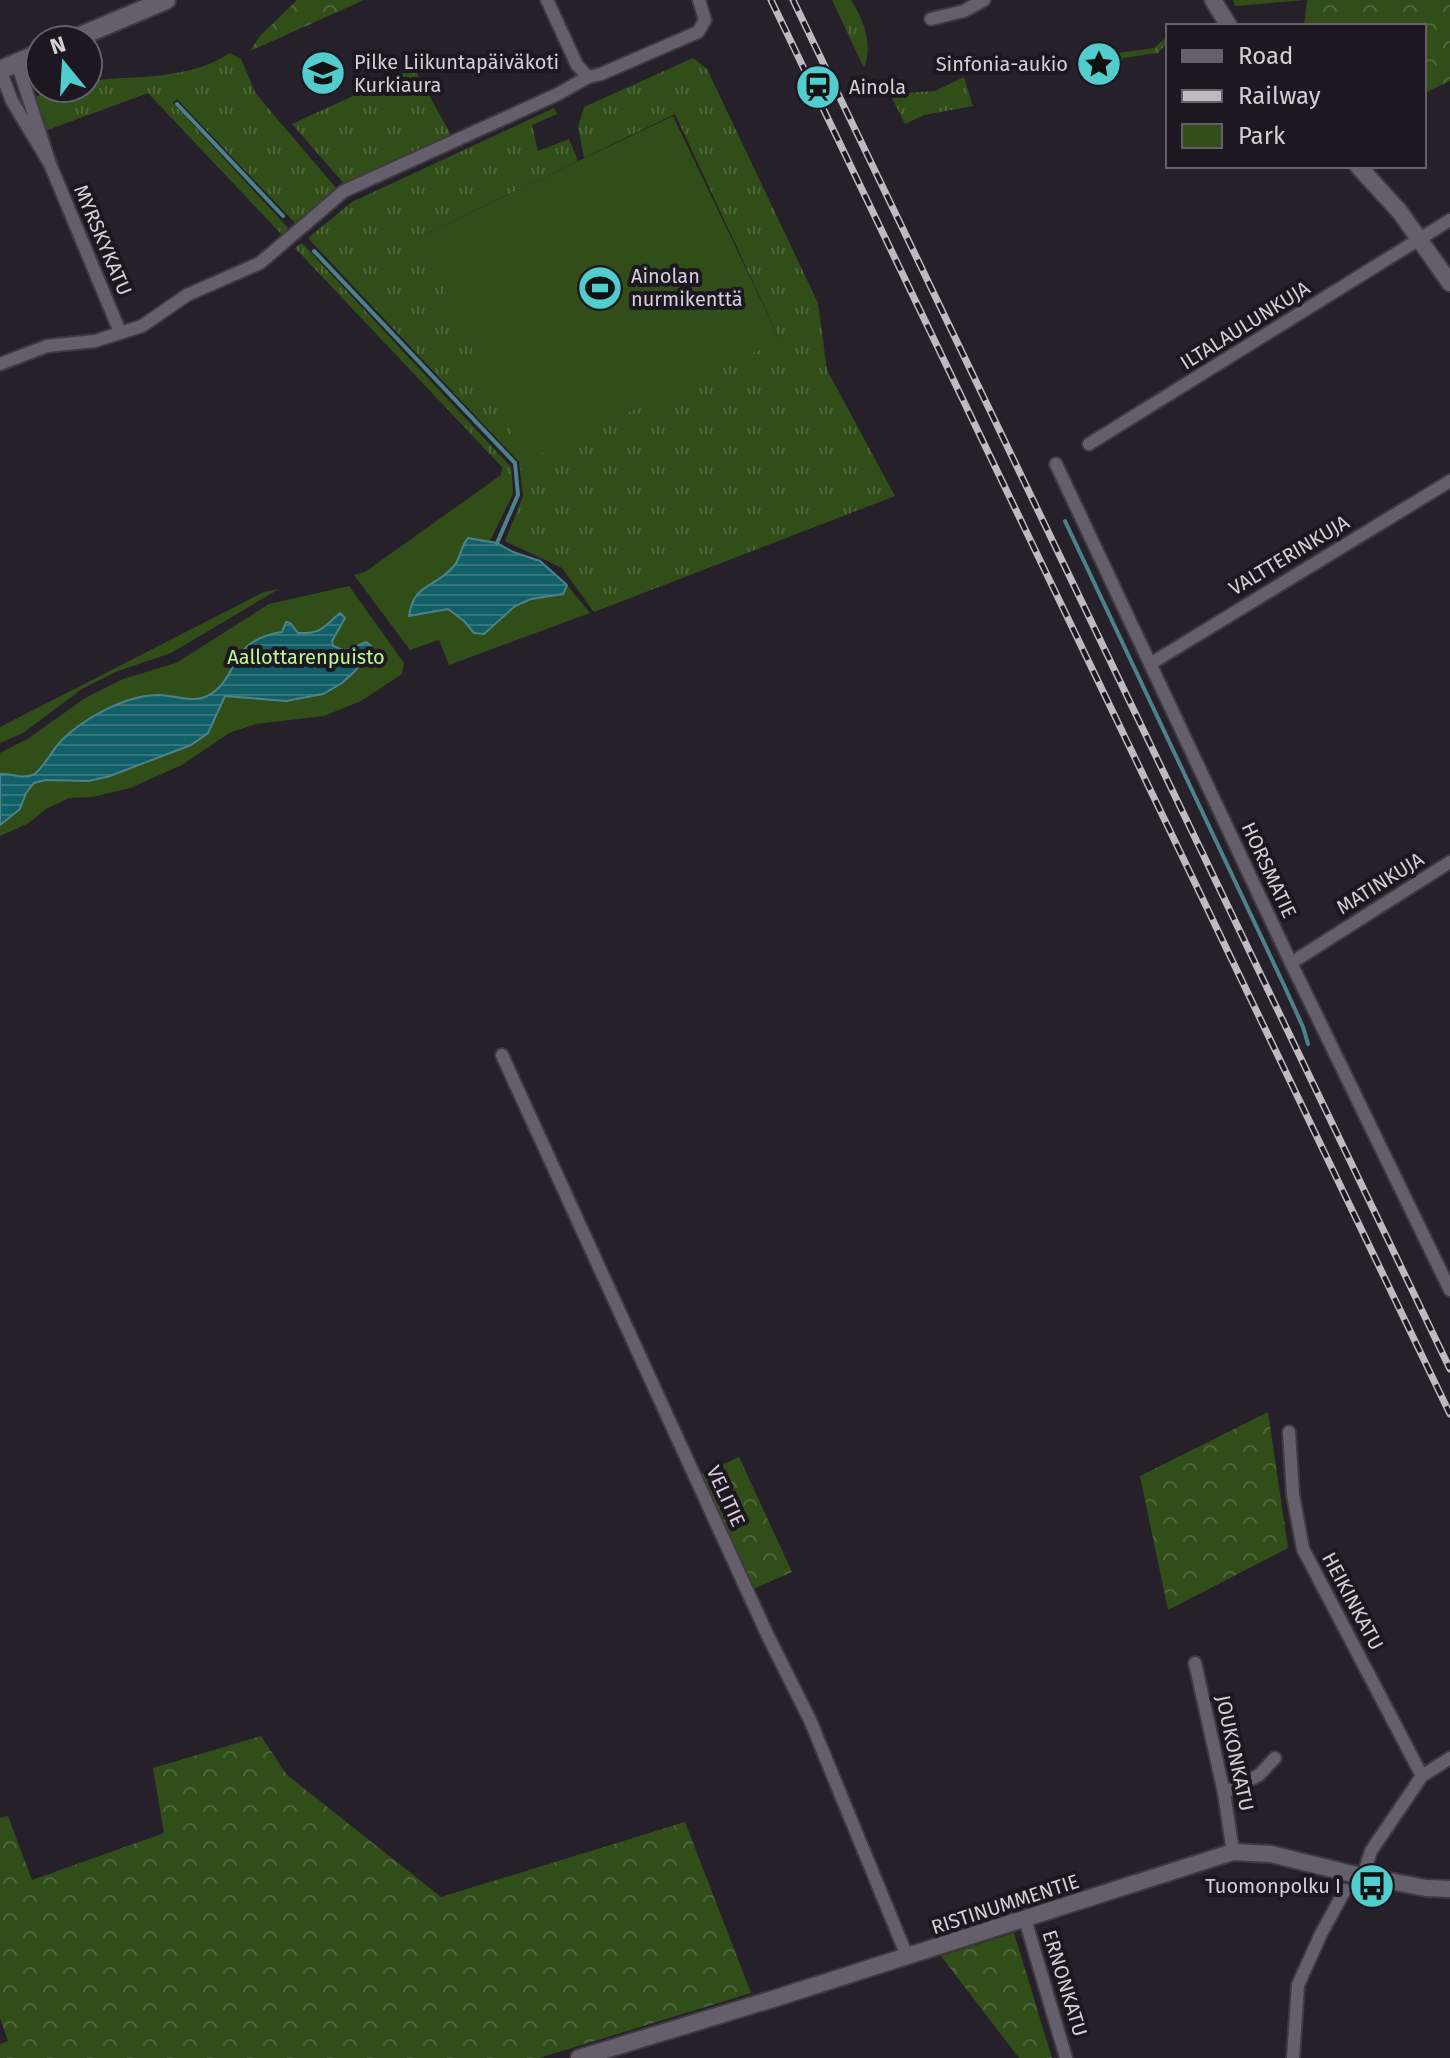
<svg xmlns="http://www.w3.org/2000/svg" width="1450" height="2058" font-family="'Fira Sans',sans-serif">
	<defs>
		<pattern id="grass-tufts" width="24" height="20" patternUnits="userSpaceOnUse" patternTransform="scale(2)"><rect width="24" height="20" fill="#314e19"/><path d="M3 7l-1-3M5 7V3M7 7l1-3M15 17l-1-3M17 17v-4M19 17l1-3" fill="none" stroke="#4e663a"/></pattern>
		<pattern id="forest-crowns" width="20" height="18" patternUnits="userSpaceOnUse" patternTransform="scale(2)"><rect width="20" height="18" fill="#314e19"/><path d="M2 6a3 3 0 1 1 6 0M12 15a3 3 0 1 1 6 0" fill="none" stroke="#4e663a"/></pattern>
		<pattern id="water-rules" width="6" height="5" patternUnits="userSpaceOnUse" patternTransform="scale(2)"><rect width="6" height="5" fill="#126067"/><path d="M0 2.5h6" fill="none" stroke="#34767c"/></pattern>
	</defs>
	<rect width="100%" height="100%" fill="#26202a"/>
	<g fill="url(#grass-tufts)">
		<path d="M 832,0 L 851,0 C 864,20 873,45 864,68 Z"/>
		<path d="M 1168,36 L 1168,42 L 1158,53 L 1123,58 L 1118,76 L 1112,74 L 1118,53 L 1154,48 Z"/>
		<path d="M 230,53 L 241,59 L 256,94 L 337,189 L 296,224 L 177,99 L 173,103 L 289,229 L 282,235 L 148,93 L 45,131 L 35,97 L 59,88 L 88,88 L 88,81 C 137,75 187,81 230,53 Z"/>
		<path d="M 693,58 L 707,69 L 818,303 L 827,370 L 895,496 L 594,612 L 562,568 L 505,541 L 523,496 L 519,462 L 308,238 L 352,202 L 554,108 L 557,114 L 532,125 L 538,151 L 569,139 L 578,161 L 419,237 L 780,340 L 675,114 L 584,158 L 578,127 L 584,107 Z"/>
		<path d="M 414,68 L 451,135 L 345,185 L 292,124 Z"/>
		<path d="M 964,77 L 973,106 L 924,115 L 905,124 L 890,94 L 935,91 Z"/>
		<path d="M 302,243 L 511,467 L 512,475 L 501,475 L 502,467 L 295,248 Z"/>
	</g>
	<g fill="url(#forest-crowns)">
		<path d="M 297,0 L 364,0 L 250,51 L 260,36 Z"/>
		<path d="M 1233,0 L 1450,0 L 1450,81 L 1424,93 L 1424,26 L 1304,26 L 1307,0 L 1235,6 Z"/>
		<path d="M 1268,1412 L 1288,1548 L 1168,1610 L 1140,1476 Z"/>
		<path d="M 739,1457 L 792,1572 L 751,1590 L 698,1476 Z"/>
		<path d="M 261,1736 L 287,1775 L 441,1897 L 685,1822 L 751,1993 L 539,2058 L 0,2058 L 0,2044 L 8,2041 L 0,2018 L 0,1818 L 8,1816 L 32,1880 L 164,1833 L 153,1768 Z"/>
		<path d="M 1014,1933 L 1052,2058 L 1019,2058 L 941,1956 Z"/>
	</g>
	<g fill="#314e19">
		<path d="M 673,116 L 780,340 L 526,461 L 419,237 Z"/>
		<path d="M 501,475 L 512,475 L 513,494 L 490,541 L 468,538 C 459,547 461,558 454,566 C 436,588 413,582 409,616 L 448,609 L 464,621 L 474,632 L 514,606 L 531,599 L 563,594 L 567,585 L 590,613 L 449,665 L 439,640 L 410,650 L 354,575 L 365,572 Z"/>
		<path d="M 349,586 L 404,663 L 402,674 L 361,701 L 324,716 L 256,724 L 229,733 L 182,765 L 130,788 L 93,797 L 69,798 L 46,809 L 29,823 L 0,836 L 0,753 L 29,738 L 85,698 L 123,679 L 176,663 L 269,604 Z"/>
		<path d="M 279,589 L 171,653 L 118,671 L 82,689 L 23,733 L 0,743 L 0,727 L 264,592 Z"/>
	</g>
	<g fill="url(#water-rules)" stroke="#4c8289" stroke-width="2">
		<path d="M 468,538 L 497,543 L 513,552 L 540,561 L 567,585 L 563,594 L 531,599 L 515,606 L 484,634 L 474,633 L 464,621 L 448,609 L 409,616 C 413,583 436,588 454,566 C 461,558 460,547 468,538 Z"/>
		<path d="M 340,613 L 345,618 L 332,641 L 333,646 L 345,651 L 366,642 L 371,646 L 370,653 L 354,672 L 342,683 L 323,694 L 286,701 L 225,696 L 208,733 L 191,745 L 110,776 L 89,781 L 46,780 L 34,783 L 26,793 L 20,809 L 0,825 L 0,774 C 13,773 22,780 35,774 C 46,764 52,750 62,740 C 84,718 125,696 156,695 C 171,694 192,703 205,697 C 242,680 224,641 282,632 L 286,622 L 290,623 L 298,633 C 323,634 323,627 340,613 Z"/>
	</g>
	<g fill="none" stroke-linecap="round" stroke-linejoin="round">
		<g stroke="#4c8289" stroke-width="4">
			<path d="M 177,104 L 283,216"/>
			<path d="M 314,251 L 515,463 L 518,495 L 497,543"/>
			<path d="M 1065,521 L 1283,983 L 1303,1027 L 1308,1044"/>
		</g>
		<g stroke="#3e3a41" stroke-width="16">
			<g id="minor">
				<path d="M 547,0 L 577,65 L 588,77"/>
				<path d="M 931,19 L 964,11 L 984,0"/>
				<path d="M 0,70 L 12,101 L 50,164 L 17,63"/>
				<path d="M 50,164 L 120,332"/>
				<path d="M 0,364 L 47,346 L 95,341 L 142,326 L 187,295 L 260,263 L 344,191 L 558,94 L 588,77 L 601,74 L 698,32 L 705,20 L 699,0"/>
				<path d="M 1089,444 L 1450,220"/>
				<path d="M 1056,464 L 1291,963 L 1450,1290"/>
				<path d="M 1150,664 L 1450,481"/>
				<path d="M 1291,963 L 1450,862"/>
				<path d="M 502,1055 L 767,1634 L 810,1720 L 907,1956"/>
				<path d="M 1289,1432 L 1293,1495 L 1303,1549 L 1422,1776"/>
				<path d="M 1195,1663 L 1224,1793 L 1233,1852"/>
				<path d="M 1224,1793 L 1259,1775 L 1275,1758"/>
				<path d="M 1363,1876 L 1371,1851 L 1422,1776 L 1450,1758"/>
				<path d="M 1025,1919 L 1066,2058"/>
				<path d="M 1293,2058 L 1298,1985 L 1321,1934 L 1345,1890"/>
			</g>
		</g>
		<g stroke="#3e3a41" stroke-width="20">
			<g id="tertiary">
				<path d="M 1213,0 L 1229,26"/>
				<path d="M 1358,166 L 1400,212 L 1450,283"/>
				<path d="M 579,2058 L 776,1998 L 1233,1852 L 1271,1854 L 1348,1873 L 1426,1888 L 1450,1889"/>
			</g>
		</g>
		<g stroke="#3e3a41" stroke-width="22">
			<g id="secondary">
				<path d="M 71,40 L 166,0"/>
				<path d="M 0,70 L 40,53"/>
			</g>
		</g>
		<use href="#minor" stroke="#655f6b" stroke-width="12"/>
		<use href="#tertiary" stroke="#655f6b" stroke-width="16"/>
		<use href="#secondary" stroke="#655f6b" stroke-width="18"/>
		<g stroke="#bebac1" stroke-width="7">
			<g id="rail">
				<path d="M 771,0 L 1450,1414"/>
				<path d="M 793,0 L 1450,1369"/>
			</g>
		</g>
		<use href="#rail" stroke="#1c1720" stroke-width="4" stroke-dasharray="12" stroke-linecap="butt"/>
	</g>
	<defs>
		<g id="sight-disc" transform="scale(2.3)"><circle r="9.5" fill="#52cdce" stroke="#1c1720"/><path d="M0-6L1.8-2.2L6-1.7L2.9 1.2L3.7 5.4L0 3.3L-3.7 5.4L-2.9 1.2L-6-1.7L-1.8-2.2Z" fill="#111"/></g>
		<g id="school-disc" transform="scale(2.3)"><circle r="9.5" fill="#52cdce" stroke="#1c1720"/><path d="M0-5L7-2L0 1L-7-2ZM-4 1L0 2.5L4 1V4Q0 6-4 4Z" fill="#111"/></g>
		<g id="station-disc" transform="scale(2.3)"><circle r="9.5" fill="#52cdce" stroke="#1c1720"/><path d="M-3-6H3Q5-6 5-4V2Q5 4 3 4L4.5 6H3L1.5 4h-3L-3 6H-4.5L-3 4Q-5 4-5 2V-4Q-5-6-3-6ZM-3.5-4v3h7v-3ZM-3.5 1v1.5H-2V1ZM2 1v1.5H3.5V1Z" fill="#111"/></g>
		<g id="stadium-disc" transform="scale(2.3)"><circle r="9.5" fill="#52cdce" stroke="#1c1720"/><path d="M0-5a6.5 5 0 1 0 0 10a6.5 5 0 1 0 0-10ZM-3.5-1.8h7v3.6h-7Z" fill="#111"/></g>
		<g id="bus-disc" transform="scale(2.3)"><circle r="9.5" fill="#52cdce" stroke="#1c1720"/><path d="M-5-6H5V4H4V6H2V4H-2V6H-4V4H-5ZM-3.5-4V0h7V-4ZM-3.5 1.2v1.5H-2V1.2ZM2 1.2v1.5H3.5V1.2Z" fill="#111"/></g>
	</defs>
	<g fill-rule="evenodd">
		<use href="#sight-disc" x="1099" y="64"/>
		<use href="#school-disc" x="323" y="73"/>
		<use href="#station-disc" x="818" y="87"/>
		<use href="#stadium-disc" x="600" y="288"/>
		<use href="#bus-disc" x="1372" y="1886"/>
	</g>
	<g text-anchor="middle" stroke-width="8" stroke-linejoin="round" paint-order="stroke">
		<g font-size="20" fill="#d4d0d7" stroke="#1c1720" text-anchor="start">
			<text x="354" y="69">Pilke Liikuntapäiväkoti<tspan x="354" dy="23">Kurkiaura</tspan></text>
			<text x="1068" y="71" text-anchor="end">Sinfonia-aukio</text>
			<text x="849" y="94">Ainola</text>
			<text x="631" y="283">Ainolan<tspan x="631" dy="23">nurmikenttä</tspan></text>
			<text x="1341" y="1893" text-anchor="end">Tuomonpolku I</text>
		</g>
		<g font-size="20" fill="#d4d0d7" stroke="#1c1720">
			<text transform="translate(103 240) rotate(67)" y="7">MYRSKYKATU</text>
			<text transform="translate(1245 325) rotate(-32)" y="7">ILTALAULUNKUJA</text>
			<text transform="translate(1289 555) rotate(-31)" y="7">VALTTERINKUJA</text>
			<text transform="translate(1269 870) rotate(65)" y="7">HORSMATIE</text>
			<text transform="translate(1380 883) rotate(-32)" y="7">MATINKUJA</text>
			<text transform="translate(726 1496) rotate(65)" y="7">VELITIE</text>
			<text transform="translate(1353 1601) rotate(62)" y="7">HEIKINKATU</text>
			<text transform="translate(1235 1753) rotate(78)" y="7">JOUKONKATU</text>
			<text transform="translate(1005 1904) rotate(-18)" y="7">RISTINUMMENTIE</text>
			<text transform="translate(1065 1983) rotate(73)" y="7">ERNONKATU</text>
		</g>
		<g font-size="20" fill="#bcfa91" stroke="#1c1720">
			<text x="306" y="664">Aallottarenpuisto</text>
		</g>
	</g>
	<rect x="1166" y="24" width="260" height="144" fill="#1c1720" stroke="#666169" stroke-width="2"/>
	<rect x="1182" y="50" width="40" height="12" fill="#655f6b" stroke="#666169" stroke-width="2"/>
	<text x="1238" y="64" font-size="24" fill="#d4d0d7">Road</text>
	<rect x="1182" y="90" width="40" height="12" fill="#bebac1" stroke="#666169" stroke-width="2"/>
	<text x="1238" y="104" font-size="24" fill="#d4d0d7">Railway</text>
	<rect x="1182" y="124" width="40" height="24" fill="#314e19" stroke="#666169" stroke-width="2"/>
	<text x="1238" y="144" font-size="24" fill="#d4d0d7">Park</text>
	<g transform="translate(64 64) rotate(342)"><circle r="38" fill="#1c1720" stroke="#666169" stroke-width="2"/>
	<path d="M0-6L14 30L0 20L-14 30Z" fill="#52cdce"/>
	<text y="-12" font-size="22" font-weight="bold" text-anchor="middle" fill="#d4d0d7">N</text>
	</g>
</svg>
